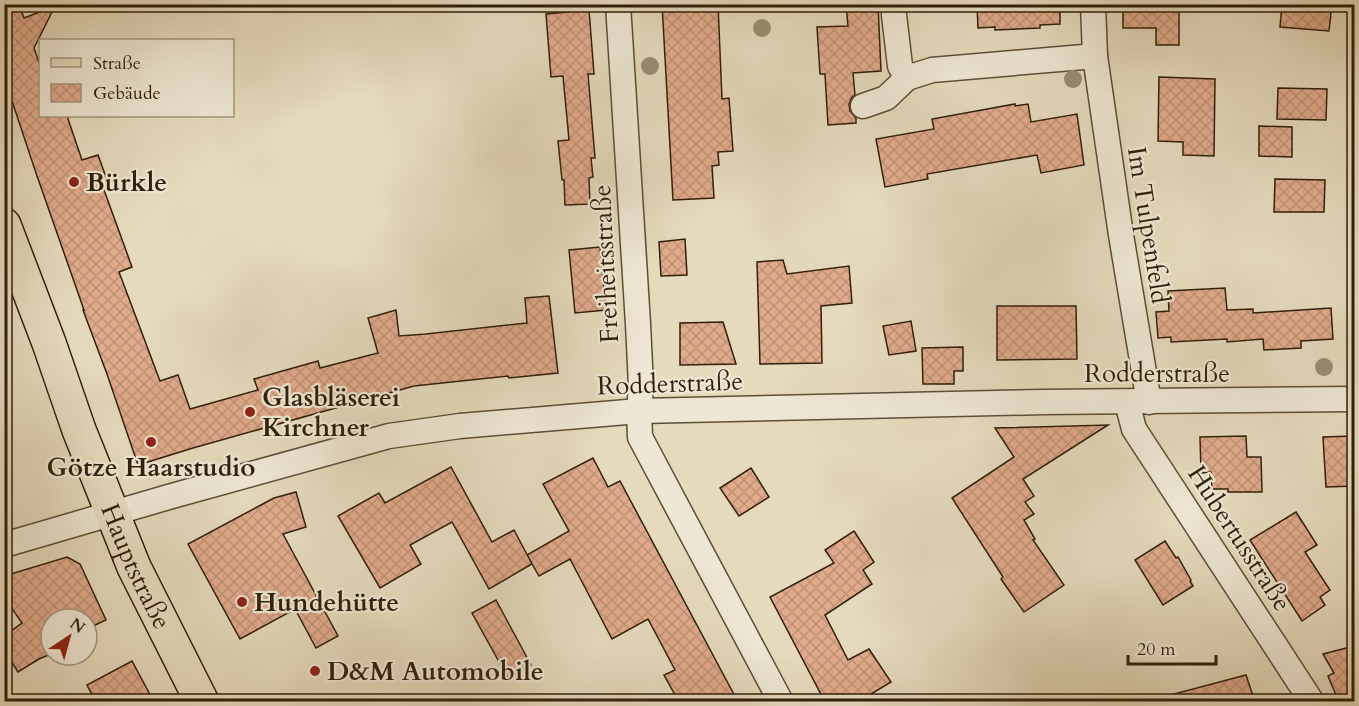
<svg xmlns="http://www.w3.org/2000/svg" width="1359" height="706" font-family="Cardo,serif">
	<defs>
		<pattern id="building-cross-hatch" width="8" height="8" patternUnits="userSpaceOnUse" patternTransform="scale(1.5)"><rect width="8" height="8" fill="#e0aa8b"/><path d="M0 0l8 8M0 8l8-8" fill="none" stroke="#c09277"/></pattern>
	</defs>
	<rect width="100%" height="100%" fill="#e5dabc"/>
	<filter id="stains"><feTurbulence type="fractalNoise" baseFrequency=".00333" numOctaves="4"/><feColorMatrix values="0 0 0 0 .2 0 0 0 0 .09 0 0 0 0 .02 0 0 0 .5 -.17"/></filter>
	<radialGradient id="worn" r=".72"><stop offset=".6" stop-color="#630" stop-opacity="0"/><stop offset="1" stop-color="#630" stop-opacity=".3"/></radialGradient>
	<g fill="url(#building-cross-hatch)" stroke="#301f09" stroke-width="1.5">
		<path d="M 4,4 L 19,4 L 24,18 L 55,6 L 34,48 L 40,65 L 40,116 L 67,116 L 82,160 L 98,155 L 110,188 L 104,190 L 132,267 L 119,272 L 160,381 L 178,375 L 190,409 L 258,390 L 254,379 L 318,361 L 320,368 L 378,353 L 368,318 L 396,310 L 399,336 L 426,334 L 527,323 L 525,298 L 549,296 L 558,373 L 509,378 L 508,376 L 414,386 L 193,448 L 138,465 L 107,374 L 83,310 L 84,310 L 36,173 L 4,77 Z"/>
		<path d="M 662,4 L 718,4 L 722,99 L 729,98 L 733,151 L 718,152 L 719,165 L 712,166 L 714,198 L 673,200 Z"/>
		<path d="M 846,4 L 878,4 L 881,71 L 853,73 L 855,95 L 852,97 L 849,104 L 850,111 L 856,118 L 856,123 L 828,125 L 825,74 L 820,74 L 817,27 L 848,26 Z"/>
		<path d="M 977,4 L 1060,4 L 1060,24 L 1040,25 L 1040,28 L 995,30 L 995,27 L 978,28 Z"/>
		<path d="M 1123,4 L 1179,4 L 1179,45 L 1156,45 L 1156,28 L 1123,28 Z"/>
		<path d="M 1282,4 L 1332,4 L 1329,31 L 1280,27 Z"/>
		<path d="M 589,10 L 594,74 L 588,74 L 595,158 L 591,158 L 593,177 L 589,178 L 590,204 L 565,205 L 564,180 L 562,180 L 558,141 L 569,140 L 563,76 L 551,77 L 546,14 Z"/>
		<path d="M 1159,77 L 1215,79 L 1214,156 L 1183,155 L 1183,142 L 1158,141 Z"/>
		<path d="M 1278,88 L 1327,89 L 1326,120 L 1277,119 Z"/>
		<path d="M 1015,104 L 1015,106 L 1028,104 L 1031,122 L 1077,114 L 1084,165 L 1041,173 L 1037,155 L 927,174 L 928,179 L 885,187 L 876,139 L 934,129 L 932,119 Z"/>
		<path d="M 1259,126 L 1292,127 L 1292,157 L 1259,156 Z"/>
		<path d="M 1275,179 L 1325,180 L 1324,212 L 1274,212 Z"/>
		<path d="M 685,239 L 687,275 L 661,276 L 659,242 Z"/>
		<path d="M 600,247 L 606,310 L 575,313 L 569,250 Z"/>
		<path d="M 783,260 L 787,274 L 849,266 L 852,303 L 821,306 L 822,363 L 760,364 L 757,262 Z"/>
		<path d="M 1225,288 L 1227,310 L 1253,309 L 1253,313 L 1331,308 L 1333,339 L 1301,341 L 1301,348 L 1264,350 L 1263,339 L 1227,342 L 1227,339 L 1171,342 L 1171,337 L 1158,338 L 1156,312 L 1169,311 L 1168,291 Z"/>
		<path d="M 997,306 L 1076,306 L 1077,359 L 997,360 Z"/>
		<path d="M 911,321 L 916,351 L 889,355 L 883,326 Z"/>
		<path d="M 723,322 L 736,364 L 680,365 L 680,323 Z"/>
		<path d="M 963,347 L 963,371 L 954,371 L 954,384 L 923,384 L 922,348 Z"/>
		<path d="M 1108,425 L 1023,479 L 1034,496 L 1025,502 L 1034,514 L 1024,520 L 1035,539 L 1033,540 L 1064,585 L 1024,612 L 1001,579 L 1003,577 L 952,498 L 1014,457 L 995,428 Z"/>
		<path d="M 1246,436 L 1247,457 L 1261,457 L 1262,492 L 1228,492 L 1228,489 L 1212,489 L 1211,472 L 1201,473 L 1200,437 Z"/>
		<path d="M 1354,436 L 1354,486 L 1326,487 L 1323,437 Z"/>
		<path d="M 593,458 L 608,487 L 620,481 L 738,702 L 679,702 L 664,675 L 675,670 L 648,619 L 612,639 L 570,559 L 539,576 L 527,555 L 569,531 L 543,484 Z"/>
		<path d="M 451,467 L 492,542 L 514,530 L 532,564 L 489,589 L 452,522 L 410,545 L 421,564 L 380,588 L 338,516 L 379,493 L 385,503 Z"/>
		<path d="M 751,468 L 769,497 L 739,516 L 720,488 Z"/>
		<path d="M 296,492 L 306,527 L 283,534 L 338,636 L 316,648 L 295,609 L 240,639 L 188,544 L 274,498 Z"/>
		<path d="M 1296,512 L 1317,545 L 1305,552 L 1330,590 L 1320,597 L 1325,605 L 1302,621 L 1250,540 Z"/>
		<path d="M 854,531 L 874,562 L 863,570 L 872,584 L 825,615 L 848,660 L 869,649 L 891,682 L 858,702 L 825,702 L 770,597 L 834,563 L 825,550 Z"/>
		<path d="M 1165,541 L 1176,558 L 1178,557 L 1191,580 L 1190,581 L 1193,586 L 1163,605 L 1135,560 Z"/>
		<path d="M 67,557 L 80,564 L 106,620 L 87,629 L 87,619 L 51,619 L 51,654 L 39,659 L 18,672 L 4,650 L 4,636 L 22,623 L 4,597 L 4,576 Z"/>
		<path d="M 496,600 L 531,665 L 508,678 L 472,613 Z"/>
		<path d="M 1354,646 L 1354,702 L 1339,702 L 1328,676 L 1334,673 L 1323,654 Z"/>
		<path d="M 132,661 L 154,702 L 96,702 L 87,685 Z"/>
		<path d="M 1246,675 L 1255,702 L 1175,702 L 1174,694 Z"/>
	</g>
	<g fill="none" stroke-linecap="round" stroke-linejoin="round">
		<g stroke="#5d4e36" stroke-width="27">
			<g id="street">
				<path d="M 618,4 L 638,324 L 641,386 L 639,411 L 640,437 L 781,702"/>
				<path d="M 1093,4 L 1095,56"/>
				<path d="M 894,15 L 900,66 L 907,78"/>
				<path d="M 863,106 L 886,98 L 907,78 L 932,70 L 1095,56 L 1121,235 L 1149,402"/>
				<path d="M 1127,402 L 1134,429 L 1312,702"/>
				<path d="M 4,545 L 172,496 L 389,436 L 460,426 L 639,411 L 1044,402 L 1354,399"/>
			</g>
		</g>
		<g stroke="#301f09" stroke-width="36">
			<g id="primary">
				<path id="s1" d="M 4,225 L 49,343 L 79,430 L 134,567 L 202,702"/>
			</g>
		</g>
		<use href="#street" stroke="#eee7d3" stroke-width="24"/>
		<use href="#primary" stroke="#e5dabc" stroke-width="33"/>
	</g>
	<g fill="#988e70">
		<circle cx="762" cy="28" r="9"/>
		<circle cx="650" cy="66" r="9"/>
		<circle cx="1073" cy="79" r="9"/>
		<circle cx="1324" cy="367" r="9"/>
	</g>
	<g fill="#8f2418" stroke="#eee7d3" stroke-width="2">
		<circle cx="74" cy="182" r="6"/>
		<circle cx="250" cy="412" r="6"/>
		<circle cx="151" cy="442" r="6"/>
		<circle cx="242" cy="602" r="6"/>
		<circle cx="315" cy="671" r="6"/>
	</g>
	<g text-anchor="middle" stroke-width="4.5" stroke-linejoin="round" paint-order="stroke">
		<g font-size="26" font-weight="bold" fill="#301f09" stroke="#eee7d3" text-anchor="start">
			<text x="86" y="191">Bürkle</text>
			<text x="262" y="406">Glasbläserei<tspan x="262" dy="30">Kirchner</tspan></text>
			<text x="151" y="476" text-anchor="middle">Götze Haarstudio</text>
			<text x="254" y="611">Hundehütte</text>
			<text x="327" y="680">D&amp;M Automobile</text>
		</g>
		<g font-size="26" fill="#301f09" stroke="#eee7d3">
			<text transform="translate(1149 225) rotate(81)" y="9">Im Tulpenfeld</text>
			<text transform="translate(605 264) rotate(-93)" y="9">Freiheitsstraße</text>
			<text x="1157" y="382">Rodderstraße</text>
			<text transform="translate(670 383) rotate(-2)" y="9">Rodderstraße</text>
			<text transform="translate(1240 538) rotate(57)" y="9">Hubertusstraße</text>
			<text dy="9" stroke="none"><textPath href="#s1" startOffset="366">Hauptstraße</textPath></text>
		</g>
	</g>
	<rect width="1359" height="706" fill="none" stroke="#e5dabc" stroke-width="24"/>
	<rect x="6" y="6" width="1347" height="694" fill="none" stroke="#301f09" stroke-width="3"/>
	<rect x="12" y="12" width="1335" height="682" fill="none" stroke="#301f09" stroke-width="1.5"/>
	<rect x="39" y="39" width="195" height="78" fill="#eee7d3" stroke="#a29782" stroke-width="1.5"/>
	<rect x="51" y="58" width="30" height="9" fill="#e5dabc" stroke="#a29782" stroke-width="1.5"/>
	<text x="93" y="69" font-size="18" fill="#301f09">Straße</text>
	<rect x="51" y="84" width="30" height="18" fill="url(#building-cross-hatch)" stroke="#a29782" stroke-width="1.5"/>
	<text x="93" y="99" font-size="18" fill="#301f09">Gebäude</text>
	<g transform="translate(69 637) rotate(36)"><circle r="28" fill="#eee7d3" stroke="#a29782" stroke-width="1.5"/>
	<path d="M0-4.5L10 22L0 15L-10 22Z" fill="#8f2418"/>
	<text y="-9" font-size="16" font-weight="bold" text-anchor="middle" fill="#301f09">N</text>
	</g>
	<path d="M1128 655v9h88v-9" fill="none" stroke="#301f09" stroke-width="3"/>
	<text x="1137" y="655" font-size="18" fill="#301f09" stroke="#eee7d3" stroke-width="4.5" paint-order="stroke">20 m</text>
	<rect width="100%" height="100%" filter="url(#stains)"/>
	<rect width="100%" height="100%" fill="url(#worn)"/>
</svg>
